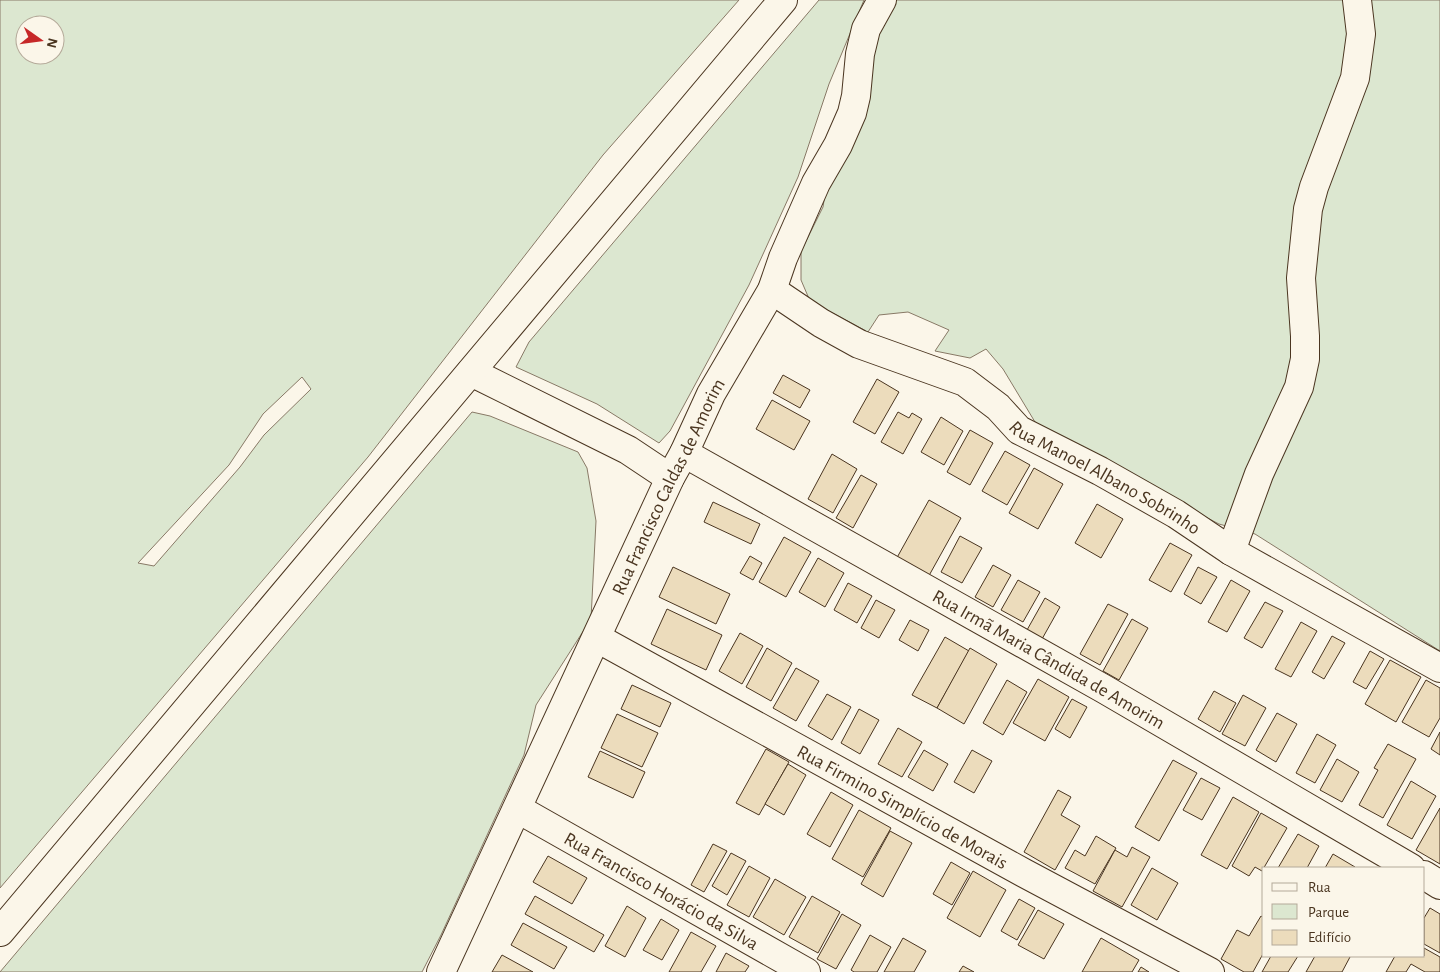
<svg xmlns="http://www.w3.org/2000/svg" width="1440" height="972" font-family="'Alegreya Sans',sans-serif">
	<rect width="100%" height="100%" fill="#fbf6e9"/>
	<g fill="#dce7d0" stroke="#887966" fill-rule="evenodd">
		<path d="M 0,0 L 739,0 L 603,155 L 368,457 L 0,888 ZM 25,25 L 55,25 L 55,55 L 25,55 ZM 302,377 L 311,389 L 264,435 L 240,467 L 154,566 L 138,563 L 229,465 L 263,414 Z"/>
		<path d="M 819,0 L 864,0 L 829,84 L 798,177 L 749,285 L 670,431 L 659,443 L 597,404 L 516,367 L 529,342 Z"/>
		<path d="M 895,0 L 1440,0 L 1440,651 L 1255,534 L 1219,524 L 1077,451 L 1035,422 L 1003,369 L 986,349 L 970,358 L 935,351 L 949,330 L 908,312 L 879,315 L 868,332 L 810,301 L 801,280 L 801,251 L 823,207 L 827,181 L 849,79 Z"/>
		<path d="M 472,412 L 490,416 L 578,452 L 587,468 L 596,521 L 591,619 L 536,705 L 524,755 L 441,935 L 422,972 L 0,972 Z"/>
	</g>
	<g fill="#ecdcbc" stroke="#4a3520">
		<path d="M 783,375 L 810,390 L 800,408 L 773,393 Z"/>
		<path d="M 877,379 L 899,392 L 875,434 L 853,422 Z"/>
		<path d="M 772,400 L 810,421 L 794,450 L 756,429 Z"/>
		<path d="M 898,412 L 909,418 L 912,413 L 922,419 L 903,454 L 881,442 Z"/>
		<path d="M 941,417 L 963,431 L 944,465 L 921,452 Z"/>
		<path d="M 970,430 L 993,443 L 970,485 L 947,472 Z"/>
		<path d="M 1005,451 L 1030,465 L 1007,505 L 982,491 Z"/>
		<path d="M 832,454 L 857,469 L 833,513 L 808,499 Z"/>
		<path d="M 1034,468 L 1063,484 L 1038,529 L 1009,513 Z"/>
		<path d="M 861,475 L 877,484 L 853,528 L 836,518 Z"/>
		<path d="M 929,500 L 961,518 L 926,581 L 894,563 Z"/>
		<path d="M 713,502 L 760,524 L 751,544 L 704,522 Z"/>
		<path d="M 1097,504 L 1123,519 L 1101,558 L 1075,543 Z"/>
		<path d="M 960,536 L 982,548 L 962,583 L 941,572 Z"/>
		<path d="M 784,537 L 811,552 L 786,597 L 759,582 Z"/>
		<path d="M 1170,543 L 1192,555 L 1171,592 L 1149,580 Z"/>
		<path d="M 750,556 L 762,563 L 753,580 L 740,573 Z"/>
		<path d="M 818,558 L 844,573 L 825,607 L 799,592 Z"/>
		<path d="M 993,565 L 1011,575 L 993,607 L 975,597 Z"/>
		<path d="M 673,567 L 730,594 L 716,624 L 659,597 Z"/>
		<path d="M 1198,567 L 1217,577 L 1201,604 L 1184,594 Z"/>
		<path d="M 1018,580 L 1040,592 L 1023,622 L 1001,610 Z"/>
		<path d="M 1231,580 L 1250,591 L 1227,632 L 1208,622 Z"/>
		<path d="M 848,583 L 872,596 L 857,623 L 834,610 Z"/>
		<path d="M 1045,598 L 1060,607 L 1042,639 L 1027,630 Z"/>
		<path d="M 876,600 L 895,610 L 879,638 L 861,628 Z"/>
		<path d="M 1265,602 L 1283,611 L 1262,648 L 1244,638 Z"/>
		<path d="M 1108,604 L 1128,614 L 1100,665 L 1080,654 Z"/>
		<path d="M 667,609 L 722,635 L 706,670 L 651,644 Z"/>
		<path d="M 1132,619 L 1148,628 L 1119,680 L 1103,671 Z"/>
		<path d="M 910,620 L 929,630 L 918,651 L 899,640 Z"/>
		<path d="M 1301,622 L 1317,631 L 1291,677 L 1275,669 Z"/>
		<path d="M 740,633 L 763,646 L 742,684 L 719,671 Z"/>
		<path d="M 1332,636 L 1345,643 L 1324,679 L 1312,672 Z"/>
		<path d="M 945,637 L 969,651 L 937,708 L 912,695 Z"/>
		<path d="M 767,648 L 792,663 L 771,701 L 746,687 Z"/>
		<path d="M 970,648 L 997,664 L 964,724 L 937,708 Z"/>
		<path d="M 1370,651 L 1384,659 L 1366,689 L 1353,682 Z"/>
		<path d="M 1390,660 L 1421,677 L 1396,722 L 1365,704 Z"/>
		<path d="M 796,668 L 819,681 L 796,721 L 773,708 Z"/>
		<path d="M 1038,679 L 1069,697 L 1045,741 L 1013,723 Z"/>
		<path d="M 1007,680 L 1027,692 L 1003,735 L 983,723 Z"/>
		<path d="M 1426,680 L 1440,688 L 1440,718 L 1429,737 L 1402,722 Z"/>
		<path d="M 632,685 L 671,703 L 660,727 L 621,709 Z"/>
		<path d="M 1214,691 L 1236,703 L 1220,732 L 1198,719 Z"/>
		<path d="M 827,694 L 851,707 L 832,740 L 808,726 Z"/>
		<path d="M 1243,695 L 1266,708 L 1245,746 L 1222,734 Z"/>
		<path d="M 1072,699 L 1087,707 L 1070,738 L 1055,729 Z"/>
		<path d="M 859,709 L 879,720 L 860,754 L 841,743 Z"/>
		<path d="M 1277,713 L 1297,724 L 1276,762 L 1256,750 Z"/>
		<path d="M 617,714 L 658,733 L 642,767 L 601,748 Z"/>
		<path d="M 898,728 L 922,742 L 902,777 L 878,764 Z"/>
		<path d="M 1440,732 L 1440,755 L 1431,749 Z"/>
		<path d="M 1317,734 L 1336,745 L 1315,783 L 1296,773 Z"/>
		<path d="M 1388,744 L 1416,759 L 1383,818 L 1359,805 L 1378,770 L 1374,768 Z"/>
		<path d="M 766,749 L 789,762 L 759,815 L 736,803 Z"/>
		<path d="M 924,750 L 948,764 L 933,791 L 908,777 Z"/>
		<path d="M 972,750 L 992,761 L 974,793 L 954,782 Z"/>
		<path d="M 600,751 L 645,772 L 633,798 L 588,777 Z"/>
		<path d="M 1337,759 L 1359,772 L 1342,802 L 1320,790 Z"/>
		<path d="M 1173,760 L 1197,773 L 1159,841 L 1135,827 Z"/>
		<path d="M 788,764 L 806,775 L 784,815 L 765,804 Z"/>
		<path d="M 1201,778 L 1220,788 L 1202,820 L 1183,810 Z"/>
		<path d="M 1411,781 L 1436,796 L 1412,839 L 1387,825 Z"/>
		<path d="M 1058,790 L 1071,797 L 1061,815 L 1080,826 L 1055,870 L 1024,852 Z"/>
		<path d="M 831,792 L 853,805 L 830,847 L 807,834 Z"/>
		<path d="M 1233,797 L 1259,812 L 1227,869 L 1201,855 Z"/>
		<path d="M 1440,808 L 1440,864 L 1416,850 Z"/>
		<path d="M 859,810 L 891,828 L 863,877 L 832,859 Z"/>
		<path d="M 1261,813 L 1287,828 L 1262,871 L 1255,867 L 1249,876 L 1232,866 Z"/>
		<path d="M 890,831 L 912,843 L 883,897 L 861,884 Z"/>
		<path d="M 1298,834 L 1319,846 L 1307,868 L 1278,868 Z"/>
		<path d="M 1096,836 L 1116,848 L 1095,884 L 1065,868 L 1075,850 L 1085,856 Z"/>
		<path d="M 713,844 L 727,851 L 704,892 L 691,885 Z"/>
		<path d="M 1132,847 L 1150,857 L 1122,907 L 1093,891 L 1115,850 L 1127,857 Z"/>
		<path d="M 731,853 L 746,861 L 727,895 L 712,886 Z"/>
		<path d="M 1333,854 L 1355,867 L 1354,868 L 1325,868 Z"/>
		<path d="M 548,856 L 587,878 L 572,904 L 533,882 Z"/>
		<path d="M 951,862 L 970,873 L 952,905 L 933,894 Z"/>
		<path d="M 749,866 L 770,878 L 749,917 L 727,905 Z"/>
		<path d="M 1152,868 L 1178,883 L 1157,920 L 1131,905 Z"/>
		<path d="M 973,871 L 1006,890 L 980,937 L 947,918 Z"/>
		<path d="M 775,879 L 806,897 L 784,935 L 753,917 Z"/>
		<path d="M 535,896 L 604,935 L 594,952 L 525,914 Z"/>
		<path d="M 812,896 L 840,912 L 818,953 L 789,937 Z"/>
		<path d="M 1019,899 L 1035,908 L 1017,940 L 1001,931 Z"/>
		<path d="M 627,906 L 646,918 L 625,957 L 605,946 Z"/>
		<path d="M 1430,908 L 1440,914 L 1440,953 L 1424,944 L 1424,918 Z"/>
		<path d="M 1038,910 L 1064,924 L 1044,959 L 1018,945 Z"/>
		<path d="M 842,914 L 861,925 L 836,969 L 817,959 Z"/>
		<path d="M 1261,916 L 1264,918 L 1264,952 L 1253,972 L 1244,972 L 1221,959 L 1237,930 L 1249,936 Z"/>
		<path d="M 661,919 L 679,930 L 662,960 L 643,950 Z"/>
		<path d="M 523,923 L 567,947 L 554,969 L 511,945 Z"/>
		<path d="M 691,932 L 716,946 L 701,972 L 669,972 Z"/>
		<path d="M 870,935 L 891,947 L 877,972 L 854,972 L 851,970 Z"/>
		<path d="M 903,938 L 926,951 L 914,972 L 884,972 Z"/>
		<path d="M 1101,938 L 1139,960 L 1132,972 L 1082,972 Z"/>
		<path d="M 1424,948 L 1440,957 L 1440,972 L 1425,972 L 1411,964 L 1406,972 L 1386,972 L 1395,956 L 1424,956 Z"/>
		<path d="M 726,953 L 749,966 L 745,972 L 716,972 Z"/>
		<path d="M 502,955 L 533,972 L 492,972 Z"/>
		<path d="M 1271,956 L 1298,956 L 1288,972 L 1262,972 Z"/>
		<path d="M 1315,956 L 1347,956 L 1350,957 L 1342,972 L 1306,972 Z"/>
		<path d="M 963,966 L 974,972 L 959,972 Z"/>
		<path d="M 1141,967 L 1149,972 L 1138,972 Z"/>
	</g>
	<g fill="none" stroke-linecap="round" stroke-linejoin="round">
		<g stroke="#4a3520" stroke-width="30">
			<g id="minor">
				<path id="s1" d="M 772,290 L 821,323 L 859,344 L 965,382 L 998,407 L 1019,430 L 1100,471 L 1176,514 L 1231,551 L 1440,668"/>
				<path d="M 471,372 L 628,450 L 670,478"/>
				<path id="s2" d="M 684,453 L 1104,689 L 1411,868"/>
				<path d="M 1231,551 L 1259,474 L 1299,387 L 1305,359 L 1305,336 L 1301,278 L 1308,209 L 1314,187 L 1355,78 L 1361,34 L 1357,0"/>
				<path id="s3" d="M 597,638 L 1024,873 L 1210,972"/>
				<path id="s4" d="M 518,809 L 806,972"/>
				<path d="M 1424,875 L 1440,885"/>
				<path id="s5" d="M 441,972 L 670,478 L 684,453 L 711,394 L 772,290 L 783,258 L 816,183 L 838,145 L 852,113 L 856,96 L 860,54 L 866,29 L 882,0"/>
			</g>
		</g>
		<g stroke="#4a3520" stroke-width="30">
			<path id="highway" d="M 0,932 L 783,0"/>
		</g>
		<use href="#minor" stroke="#fbf6e9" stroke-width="28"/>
		<use href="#highway" stroke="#fbf6e9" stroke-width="28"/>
	</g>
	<g text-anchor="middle" stroke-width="4" stroke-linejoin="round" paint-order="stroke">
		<g font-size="19" fill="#4a3520" stroke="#fbf6e9">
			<text dy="7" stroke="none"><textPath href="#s1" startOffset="386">Rua Manoel Albano Sobrinho</textPath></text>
			<text dy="7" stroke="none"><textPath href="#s5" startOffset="536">Rua Francisco Caldas de Amorim</textPath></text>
			<text dy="7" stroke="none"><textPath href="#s2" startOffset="419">Rua Irmã Maria Cândida de Amorim</textPath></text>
			<text dy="7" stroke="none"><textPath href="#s3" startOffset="349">Rua Firmino Simplício de Morais</textPath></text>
			<text dy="7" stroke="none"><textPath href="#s4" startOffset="165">Rua Francisco Horácio da Silva</textPath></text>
		</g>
	</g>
	<rect x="1262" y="867" width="162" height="90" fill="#fbf6e9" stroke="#b4a999"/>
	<rect x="1272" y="883" width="25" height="8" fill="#fbf6e9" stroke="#b4a999"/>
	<text x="1308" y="892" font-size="15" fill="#4a3520">Rua</text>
	<rect x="1272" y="904" width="25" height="15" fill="#dce7d0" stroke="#b4a999"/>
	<text x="1308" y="917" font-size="15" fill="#4a3520">Parque</text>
	<rect x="1272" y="930" width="25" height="15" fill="#ecdcbc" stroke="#b4a999"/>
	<text x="1308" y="942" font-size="15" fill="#4a3520">Edifício</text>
	<g transform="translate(40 40) rotate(104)"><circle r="24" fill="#fbf6e9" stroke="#b4a999"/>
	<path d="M0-4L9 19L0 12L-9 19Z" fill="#c62828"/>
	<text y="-8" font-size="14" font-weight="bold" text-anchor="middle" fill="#4a3520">N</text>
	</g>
</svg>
